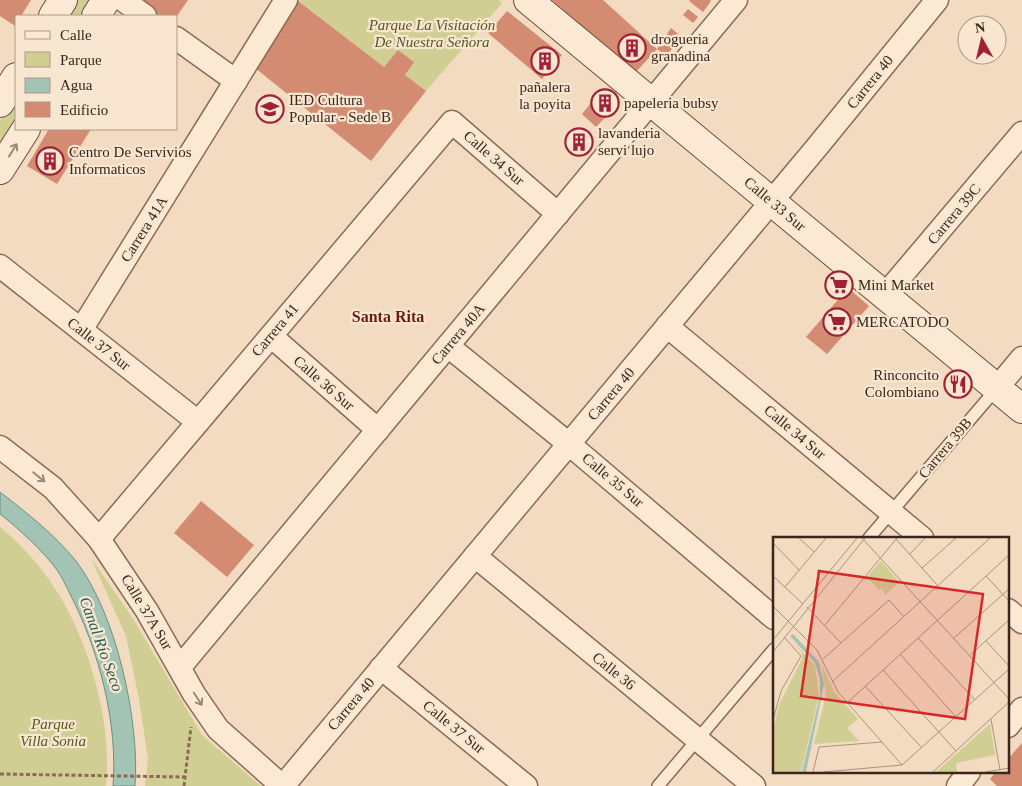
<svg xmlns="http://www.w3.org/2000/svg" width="1022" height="786" font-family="'Times New Roman',serif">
	<rect width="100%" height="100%" fill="#f2dbc0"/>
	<g fill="#d1ce93">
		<path d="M 75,0 L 92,0 L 82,16 L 65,16 Z"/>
		<path d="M 298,0 L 499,0 L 502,3 L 426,91 L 405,75 L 414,62 L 398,50 L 384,67 Z"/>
		<path d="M 16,95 L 16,122 L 0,148 L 0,121 Z"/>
		<path d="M 0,527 C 52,570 80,623 97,688 C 105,721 109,752 106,786 L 0,786 Z"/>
		<path d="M 91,558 L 132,617 L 202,735 L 261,786 L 145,786 L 148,759 L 139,699 L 126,636 Z"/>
	</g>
	<path fill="#a3c3b5" stroke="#699282" d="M 0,492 C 27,513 54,534 76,561 C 116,613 140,721 135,786 L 113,786 C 118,723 99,650 70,594 C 66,586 62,577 57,570 C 45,553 17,527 0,514 Z"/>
	<g fill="#d38b72">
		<path d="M 0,0 L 31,0 L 21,16 L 16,16 L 15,26 L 0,16 Z"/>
		<path d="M 135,0 L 188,0 L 177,16 L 158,16 Z"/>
		<path d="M 297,0 L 384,67 L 398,50 L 414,62 L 405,75 L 426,91 L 371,161 L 255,68 Z"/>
		<path d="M 552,0 L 603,0 L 657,49 L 635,73 Z"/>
		<path d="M 690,0 L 710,0 L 711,1 L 703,12 L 689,1 Z"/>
		<path d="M 688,9 L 698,17 L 693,23 L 683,15 Z"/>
		<path d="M 507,11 L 562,55 L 542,79 L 488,33 Z"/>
		<path d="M 671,28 L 682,37 L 666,56 L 657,49 Z"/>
		<path d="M 603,88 L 620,102 L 596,127 L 582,114 Z"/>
		<path d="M 579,128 L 588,137 L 580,147 L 570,137 Z"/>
		<path d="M 49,129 L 91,129 L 57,184 L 27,166 Z"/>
		<path d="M 848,288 L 869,306 L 827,354 L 806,337 Z"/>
		<path d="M 201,501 L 254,545 L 227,577 L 174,533 Z"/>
		<path d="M 1022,743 L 1022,786 L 997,786 L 990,779 L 996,772 L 1008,772 L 1008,759 Z"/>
	</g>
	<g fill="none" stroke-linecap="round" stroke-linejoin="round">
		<g stroke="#8c6a56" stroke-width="14">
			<g id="lane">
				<path d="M 869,538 L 997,388"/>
				<path d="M 658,786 L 774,649"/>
			</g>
		</g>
		<g stroke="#8c6a56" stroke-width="25">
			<g id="street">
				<path d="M 123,0 L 145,16"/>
				<path d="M 176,38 L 236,81"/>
				<path d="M 0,266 L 198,422"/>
				<path d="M 885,295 L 1022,133"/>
				<path d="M 667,326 L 922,538"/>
				<path d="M 81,330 L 286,0"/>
				<path d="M 271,336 L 378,430"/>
				<path d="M 448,346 L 569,444 L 774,618"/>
				<path d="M 997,388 L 1022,358"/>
				<path d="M 0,447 L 53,488 L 99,539 L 147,611 L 194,694 L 218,729 L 282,786"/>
				<path d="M 99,539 L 452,122 L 558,214"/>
				<path d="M 475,556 L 754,786"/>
				<path d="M 1008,610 L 1022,622"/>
				<path d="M 180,667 L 736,0"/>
				<path d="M 381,668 L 526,786"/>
				<path d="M 1008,726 L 1022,709"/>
				<path d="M 283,786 L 817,147 L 937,0"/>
				<path d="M 958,786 L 969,772"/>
			</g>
		</g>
		<g stroke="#6e4c39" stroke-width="30">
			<g id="secondary">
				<path d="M 528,0 L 1022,409"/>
				<path d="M 53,16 L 63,0"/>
				<path d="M 96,16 L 106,0"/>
				<path d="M 0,103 L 16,77"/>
				<path d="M 0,170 L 26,129"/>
			</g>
		</g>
		<g stroke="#8c6a56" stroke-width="3" stroke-dasharray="4 2.5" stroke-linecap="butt">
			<path d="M 0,774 L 185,777"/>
			<path d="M 184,786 L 191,727"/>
		</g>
		<use href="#lane" stroke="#fce9d4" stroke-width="11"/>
		<use href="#street" stroke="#fce9d4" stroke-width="22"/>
		<use href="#secondary" stroke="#fce9d4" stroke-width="28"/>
	</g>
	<defs><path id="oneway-shaft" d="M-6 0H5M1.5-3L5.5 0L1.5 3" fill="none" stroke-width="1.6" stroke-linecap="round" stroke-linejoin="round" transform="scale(1.25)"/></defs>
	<g stroke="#9b8878">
		<use href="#oneway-shaft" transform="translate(13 150) rotate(-58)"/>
		<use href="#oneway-shaft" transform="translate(39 477) rotate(39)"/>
		<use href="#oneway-shaft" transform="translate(198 699) rotate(57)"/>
	</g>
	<defs>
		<g id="building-ring" transform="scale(1.4375)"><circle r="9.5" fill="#f8e6d0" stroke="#a02136" stroke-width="1.5"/><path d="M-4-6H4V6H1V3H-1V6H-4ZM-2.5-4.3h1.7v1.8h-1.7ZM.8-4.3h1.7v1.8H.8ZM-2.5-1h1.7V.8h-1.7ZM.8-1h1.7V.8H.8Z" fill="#a02136"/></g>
		<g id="school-ring" transform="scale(1.4375)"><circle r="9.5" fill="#f8e6d0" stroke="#a02136" stroke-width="1.5"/><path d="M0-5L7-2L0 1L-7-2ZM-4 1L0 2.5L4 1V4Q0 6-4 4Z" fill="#a02136"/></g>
		<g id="supermarket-ring" transform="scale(1.4375)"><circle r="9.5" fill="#f8e6d0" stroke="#a02136" stroke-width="1.5"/><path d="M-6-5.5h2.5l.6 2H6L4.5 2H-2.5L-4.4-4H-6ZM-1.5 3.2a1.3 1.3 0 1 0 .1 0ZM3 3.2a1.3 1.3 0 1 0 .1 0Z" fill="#a02136"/></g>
		<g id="restaurant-ring" transform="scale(1.4375)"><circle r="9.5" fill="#f8e6d0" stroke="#a02136" stroke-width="1.5"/><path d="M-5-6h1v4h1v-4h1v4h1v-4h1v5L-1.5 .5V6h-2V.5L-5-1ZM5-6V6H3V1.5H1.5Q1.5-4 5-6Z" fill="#a02136"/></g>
	</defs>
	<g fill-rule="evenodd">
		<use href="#building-ring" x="632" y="48"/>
		<use href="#building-ring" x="545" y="61"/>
		<use href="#building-ring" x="605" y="103"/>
		<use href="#school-ring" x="270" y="109"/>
		<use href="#building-ring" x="579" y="142"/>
		<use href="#building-ring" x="50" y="161"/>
		<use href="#supermarket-ring" x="839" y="285"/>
		<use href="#supermarket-ring" x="837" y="322"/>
		<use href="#restaurant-ring" x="958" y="384"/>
	</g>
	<g text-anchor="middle" stroke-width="4.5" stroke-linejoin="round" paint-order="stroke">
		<g font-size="15" font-style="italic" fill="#535921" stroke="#f8e6d0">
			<text x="432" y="30">Parque La Visitación<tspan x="432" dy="17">De Nuestra Señora</tspan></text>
			<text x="53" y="729">Parque<tspan x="53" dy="17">Villa Sonia</tspan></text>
		</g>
		<g font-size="15" fill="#3a261c" stroke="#f8e6d0" text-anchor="start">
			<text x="651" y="44">drogueria<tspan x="651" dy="17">granadina</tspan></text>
			<text x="545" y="92" text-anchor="middle">pañalera<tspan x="545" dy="17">la poyita</tspan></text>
			<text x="289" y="105">IED Cultura<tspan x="289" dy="17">Popular - Sede B</tspan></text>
			<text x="624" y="108">papeleria bubsy</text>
			<text x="598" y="138">lavanderia<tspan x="598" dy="17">servi lujo</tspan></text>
			<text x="69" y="157">Centro De Servivios<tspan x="69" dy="17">Informaticos</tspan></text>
			<text x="858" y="290">Mini Market</text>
			<text x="856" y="327">MERCATODO</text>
			<text x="939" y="380" text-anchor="end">Rinconcito<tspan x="939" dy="17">Colombiano</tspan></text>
		</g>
		<g font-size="15" fill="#3a261c" stroke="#f8e6d0">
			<text transform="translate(870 82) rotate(-51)" y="5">Carrera 40</text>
			<text transform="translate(494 158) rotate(41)" y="5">Calle 34 Sur</text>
			<text transform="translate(775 204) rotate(40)" y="5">Calle 33 Sur</text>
			<text transform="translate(954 214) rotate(-50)" y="5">Carrera 39C</text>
			<text transform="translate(144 229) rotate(-58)" y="5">Carrera 41A</text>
			<text transform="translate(275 330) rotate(-50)" y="5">Carrera 41</text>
			<text transform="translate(458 334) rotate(-50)" y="5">Carrera 40A</text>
			<text transform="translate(99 344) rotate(38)" y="5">Calle 37 Sur</text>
			<text transform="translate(324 383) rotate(41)" y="5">Calle 36 Sur</text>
			<text transform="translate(611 394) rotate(-50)" y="5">Carrera 40</text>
			<text transform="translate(795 432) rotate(40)" y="5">Calle 34 Sur</text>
			<text transform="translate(945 448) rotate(-50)" y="5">Carrera 39B</text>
			<text transform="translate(613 480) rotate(40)" y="5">Calle 35 Sur</text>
			<text transform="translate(147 612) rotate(59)" y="5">Calle 37A Sur</text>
			<text transform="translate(614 671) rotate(39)" y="5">Calle 36</text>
			<text transform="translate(351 704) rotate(-50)" y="5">Carrera 40</text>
			<text transform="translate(454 727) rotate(39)" y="5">Calle 37 Sur</text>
		</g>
		<g font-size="16" font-weight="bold" fill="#6b1c17" stroke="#f8e6d0">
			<text x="388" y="322">Santa Rita</text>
		</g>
		<g font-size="16" font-style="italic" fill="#2a5b51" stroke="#f8e6d0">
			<text transform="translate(102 644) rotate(70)" y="6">Canal Río Seco</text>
		</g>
	</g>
	<g transform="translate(773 537)">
		<rect width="236" height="236" fill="#f2dbc0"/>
		<path d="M 108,24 L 126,45 L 112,58 L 109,51 L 106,53 L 94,40 ZM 17,101 L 42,129 L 46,158 L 28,235 L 0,235 L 0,194 L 6,168 L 29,122 L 29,116 ZM 48,125 L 62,156 L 85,182 L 74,191 L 86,204 L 41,207 L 53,158 ZM 217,187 L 222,218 L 183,226 L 184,235 L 163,235 Z" fill="#d1ce93"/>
		<path d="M 20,97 L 46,125 L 51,147 L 33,235 L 29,235 L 47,159 L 47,143 L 42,126 L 17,99 Z" fill="#a3c3b5"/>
		<path fill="none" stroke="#a8937e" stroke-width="1" d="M 26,1 L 41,15M 89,1 L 236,162M 123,2 L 165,49M 0,6 L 26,33M 136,18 L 152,1M 149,31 L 183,1M 0,39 L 30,67M 213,39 L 236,64M 12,50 L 53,1M 0,69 L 44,113 L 65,155 L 129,228M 34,70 L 68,106M 52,88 L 124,1M 145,101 L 202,163M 181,101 L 236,52M 0,103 L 84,1M 213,104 L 236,129M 0,115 L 92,1M 127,117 L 183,180M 197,118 L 236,83M 50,122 L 116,63 L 131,80M 110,133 L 183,214M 60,144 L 217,1M 92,149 L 149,211M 74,166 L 236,18M 218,182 L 227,233M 0,183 L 8,154 L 28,119 L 11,100M 129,228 L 236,132M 40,235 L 46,210 L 109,205M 50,235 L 129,228M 160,235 L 236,165M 213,235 L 236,231"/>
		<path fill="#d62828" fill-opacity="0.15" stroke="#d62828" stroke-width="2.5" d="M 46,34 L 210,57 L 192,182 L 28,159 Z"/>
		<rect width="236" height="236" fill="none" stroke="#3a261c" stroke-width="2.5"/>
	</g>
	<rect x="15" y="15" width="162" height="115" fill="#f8e6d0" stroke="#ac9988"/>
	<rect x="25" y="31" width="25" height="8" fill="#fce9d4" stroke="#ac9988"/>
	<text x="60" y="40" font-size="15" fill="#3a261c">Calle</text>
	<rect x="25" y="52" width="25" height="15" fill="#d1ce93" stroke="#ac9988"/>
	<text x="60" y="65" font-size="15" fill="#3a261c">Parque</text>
	<rect x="25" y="78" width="25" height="15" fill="#a3c3b5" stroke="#ac9988"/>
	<text x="60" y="90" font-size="15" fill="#3a261c">Agua</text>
	<rect x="25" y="102" width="25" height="15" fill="#d38b72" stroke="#ac9988"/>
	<text x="60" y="115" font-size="15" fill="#3a261c">Edificio</text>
	<g transform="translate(982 40) rotate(352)"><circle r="24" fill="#f8e6d0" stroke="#ac9988"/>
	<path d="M0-4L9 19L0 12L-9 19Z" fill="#a02136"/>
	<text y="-8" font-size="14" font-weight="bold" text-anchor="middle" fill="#3a261c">N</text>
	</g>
</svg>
